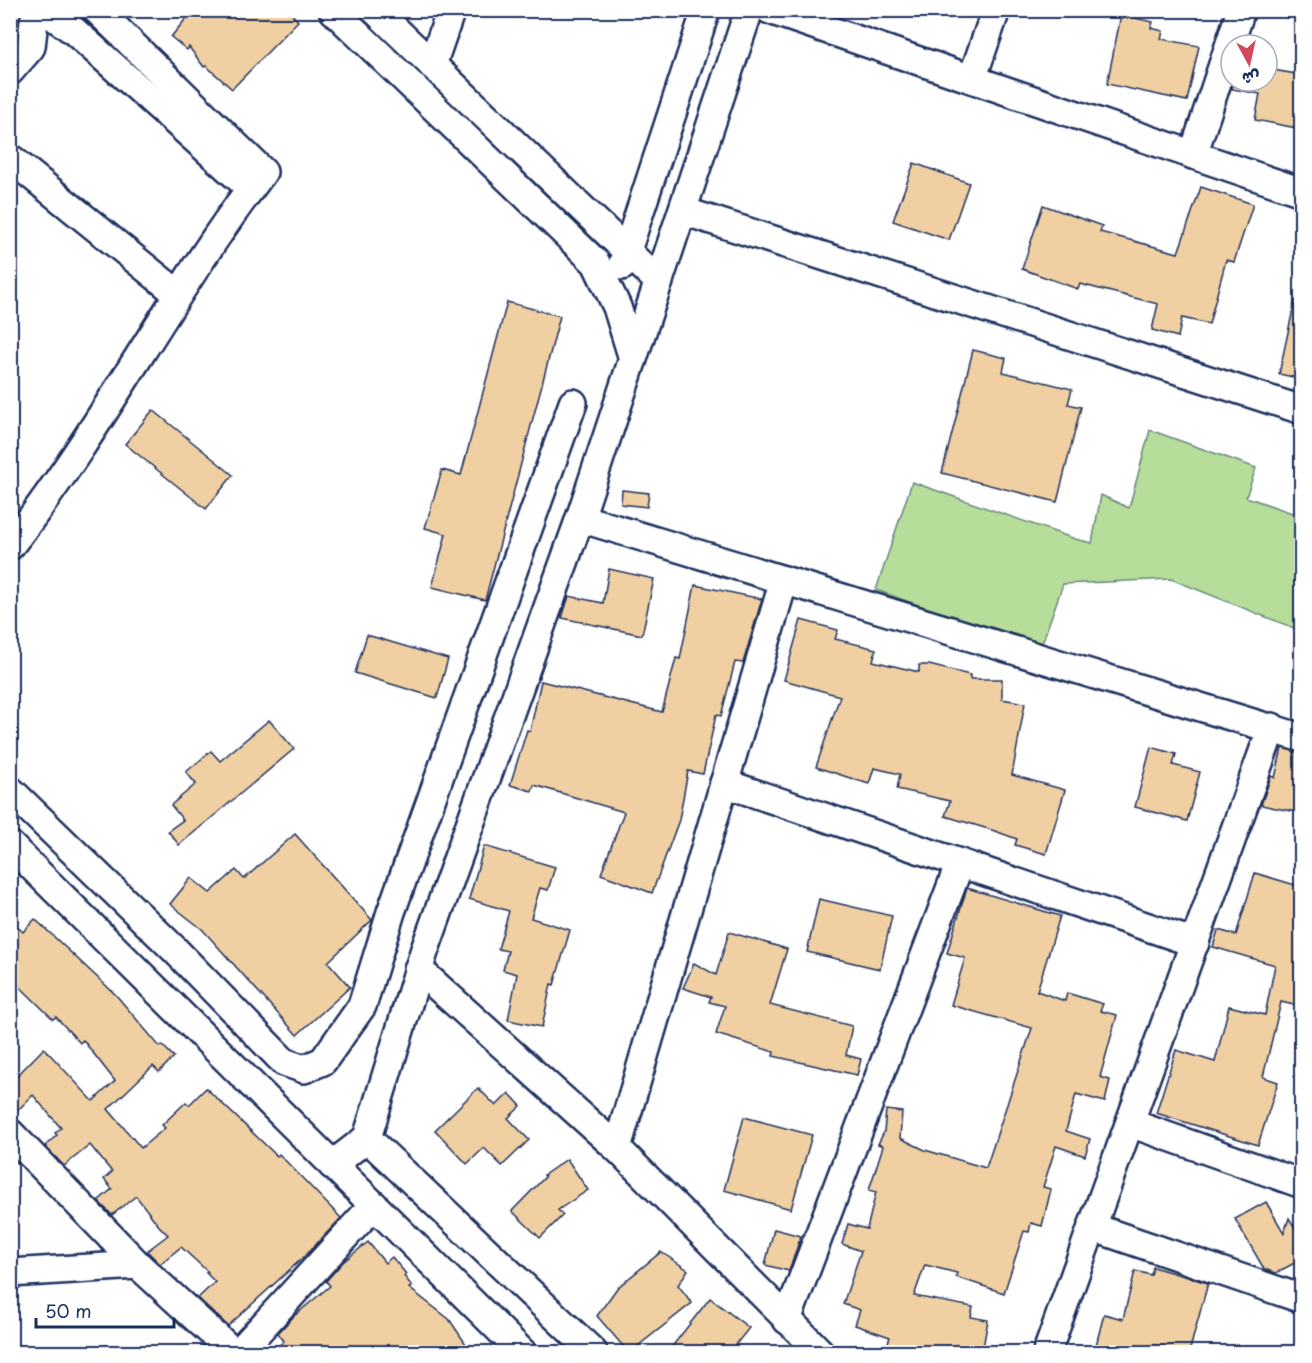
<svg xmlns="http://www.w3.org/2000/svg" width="1312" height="1363" font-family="'Playpen Sans','Playpen Sans Arabic',sans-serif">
	<rect width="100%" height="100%" fill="#fff"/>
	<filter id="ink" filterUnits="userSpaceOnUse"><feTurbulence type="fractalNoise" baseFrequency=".0167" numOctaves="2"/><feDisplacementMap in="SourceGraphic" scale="12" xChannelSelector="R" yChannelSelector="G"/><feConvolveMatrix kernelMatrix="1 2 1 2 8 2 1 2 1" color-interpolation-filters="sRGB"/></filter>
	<g filter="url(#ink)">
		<path fill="#b6de9a" stroke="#68867c" stroke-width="1.5" d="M 1150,430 L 1256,468 L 1246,497 L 1301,516 L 1301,631 L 1171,579 L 1063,584 L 1040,649 L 876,590 L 912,482 L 1075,539 L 1092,543 L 1101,495 L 1129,508 Z"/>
		<g fill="#f0d0a2" stroke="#1b2f5e" stroke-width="1.5">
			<path d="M 193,10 L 288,10 L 298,21 L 232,89 L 206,66 L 204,67 L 189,47 L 187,50 L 171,37 Z"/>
			<path d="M 1121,15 L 1153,22 L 1151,28 L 1163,31 L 1161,39 L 1199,46 L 1187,101 L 1107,84 Z"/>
			<path d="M 1267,69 L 1302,75 L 1302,129 L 1255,120 L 1260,94 L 1232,89 L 1234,81 L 1267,81 Z"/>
			<path d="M 914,163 L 969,183 L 949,240 L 893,221 Z"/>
			<path d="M 1201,187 L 1253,204 L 1234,262 L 1226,260 L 1209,324 L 1182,318 L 1178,337 L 1152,330 L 1158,304 L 1080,284 L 1078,289 L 1022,269 L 1043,205 L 1102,226 L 1100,232 L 1178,253 Z"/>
			<path d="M 1295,300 L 1302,301 L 1302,379 L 1279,374 Z"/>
			<path d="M 507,302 L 560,316 L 485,600 L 432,587 L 446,534 L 425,528 L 442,470 L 461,475 Z"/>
			<path d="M 973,350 L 1006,358 L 1003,372 L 1072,389 L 1068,404 L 1081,407 L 1057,502 L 942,473 Z"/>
			<path d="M 153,410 L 233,475 L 206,509 L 125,444 Z"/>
			<path d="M 622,490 L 649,493 L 647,507 L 621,504 Z"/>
			<path d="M 609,569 L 654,579 L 642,635 L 562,618 L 569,596 L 603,603 Z"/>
			<path d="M 695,585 L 762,599 L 743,663 L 735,662 L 721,716 L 716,715 L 703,774 L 688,771 L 679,820 L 652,893 L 601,874 L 624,812 L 534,785 L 532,791 L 510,785 L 527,730 L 530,731 L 541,681 L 662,712 L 676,658 L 680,659 Z"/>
			<path d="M 801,620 L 838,630 L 835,639 L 876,649 L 873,661 L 919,672 L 919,665 L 929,665 L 970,675 L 970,679 L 1002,679 L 1002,699 L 1025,703 L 1012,775 L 1065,790 L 1046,854 L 1015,845 L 1017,839 L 995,831 L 945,816 L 950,801 L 897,789 L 900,774 L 874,768 L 869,784 L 816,767 L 840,696 L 784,680 Z"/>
			<path d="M 367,635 L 448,659 L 437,698 L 355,673 Z"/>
			<path d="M 269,720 L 294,749 L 179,845 L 168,831 L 183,820 L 171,805 L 196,784 L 186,772 L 211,751 L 220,761 Z"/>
			<path d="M 1151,747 L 1176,754 L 1173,765 L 1200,772 L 1187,821 L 1135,807 Z"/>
			<path d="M 1282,748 L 1302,753 L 1297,783 L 1302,785 L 1302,813 L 1261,805 L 1271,776 L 1275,778 Z"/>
			<path d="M 295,834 L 372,920 L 328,962 L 350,987 L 297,1035 L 202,929 L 170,904 L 191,878 L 210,893 L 236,870 L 244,879 Z"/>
			<path d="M 484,846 L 555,867 L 548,890 L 540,888 L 531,918 L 570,930 L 554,985 L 551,984 L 542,1027 L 508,1020 L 517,974 L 503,970 L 508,951 L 498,949 L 509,911 L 469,899 Z"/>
			<path d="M 1255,873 L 1302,887 L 1302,1007 L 1281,1002 L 1263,1077 L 1278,1082 L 1258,1145 L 1156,1113 L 1176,1050 L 1215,1062 L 1229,1006 L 1265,1015 L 1275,965 L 1213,947 L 1218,930 L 1236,935 Z"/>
			<path d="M 967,888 L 1060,916 L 1037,991 L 1065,1001 L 1067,993 L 1103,1004 L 1100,1011 L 1117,1015 L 1100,1077 L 1110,1080 L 1105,1102 L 1076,1094 L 1066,1131 L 1090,1139 L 1085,1156 L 1056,1146 L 1043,1187 L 1051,1189 L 1042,1226 L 1031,1223 L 1029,1232 L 1024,1231 L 1004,1293 L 956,1277 L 957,1273 L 925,1265 L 914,1296 L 973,1307 L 971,1317 L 988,1320 L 982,1353 L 884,1353 L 890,1337 L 855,1325 L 860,1310 L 843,1304 L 861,1251 L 842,1244 L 848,1224 L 867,1229 L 876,1192 L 869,1190 L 883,1146 L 878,1144 L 884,1132 L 886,1110 L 902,1112 L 900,1138 L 925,1150 L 986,1168 L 1032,1028 L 951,1005 L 965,958 L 947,953 Z"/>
			<path d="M 819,899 L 892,916 L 880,969 L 807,952 Z"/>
			<path d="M 35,919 L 116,995 L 160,1047 L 162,1045 L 174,1057 L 159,1072 L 153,1066 L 108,1109 L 141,1148 L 165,1128 L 162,1125 L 186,1102 L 189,1105 L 206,1088 L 277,1156 L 279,1154 L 341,1218 L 306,1255 L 228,1326 L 198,1298 L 215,1282 L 206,1273 L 208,1272 L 181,1247 L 160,1264 L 147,1251 L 168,1235 L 159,1226 L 136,1196 L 112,1215 L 98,1201 L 112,1189 L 104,1179 L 112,1172 L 90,1145 L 64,1166 L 45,1146 L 57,1135 L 55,1133 L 61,1128 L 33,1095 L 10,1118 L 10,1083 L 44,1048 L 93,1101 L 115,1081 L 83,1040 L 80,1043 L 56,1017 L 53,1019 L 10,977 L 10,920 L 23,932 Z"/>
			<path d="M 729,932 L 787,949 L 770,1005 L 852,1026 L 846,1055 L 861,1059 L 857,1075 L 773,1056 L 774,1052 L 716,1034 L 725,1006 L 709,1002 L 711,997 L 683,988 L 694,963 L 716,975 Z"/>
			<path d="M 478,1088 L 496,1106 L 509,1093 L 521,1106 L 508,1118 L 529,1140 L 502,1166 L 484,1148 L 467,1164 L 435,1130 Z"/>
			<path d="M 744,1117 L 812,1135 L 791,1209 L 724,1190 Z"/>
			<path d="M 567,1159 L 588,1190 L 558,1210 L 563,1215 L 540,1238 L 512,1211 L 545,1177 L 544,1175 Z"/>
			<path d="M 1266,1202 L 1284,1233 L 1289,1218 L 1302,1239 L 1302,1259 L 1276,1273 L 1264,1269 L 1235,1219 Z"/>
			<path d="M 774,1229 L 801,1236 L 789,1271 L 765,1265 Z"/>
			<path d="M 368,1242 L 385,1263 L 392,1257 L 406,1274 L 404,1276 L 412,1286 L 409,1288 L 449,1319 L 472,1353 L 270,1353 L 284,1341 L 278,1333 L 294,1316 L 330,1286 L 326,1281 L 343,1262 Z"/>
			<path d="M 661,1252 L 688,1270 L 678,1285 L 692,1303 L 629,1353 L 597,1316 L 617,1288 Z"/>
			<path d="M 1153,1267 L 1208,1283 L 1189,1353 L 1154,1345 L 1152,1353 L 1094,1353 L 1104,1314 L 1123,1319 L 1135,1271 L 1151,1275 Z"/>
			<path d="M 710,1298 L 749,1328 L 729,1353 L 667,1353 Z"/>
		</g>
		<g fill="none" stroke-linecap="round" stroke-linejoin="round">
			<g stroke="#1b2f5e" stroke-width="32">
				<g id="minor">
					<path d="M 333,10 L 596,263 L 617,307 L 633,359"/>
					<path d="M 375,10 L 659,282"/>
					<path d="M 770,10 L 1302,192"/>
					<path d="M 57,19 L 74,31 L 250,188"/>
					<path d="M 432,65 L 451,10"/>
					<path d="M 10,71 L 31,47 L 34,21"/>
					<path d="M 972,79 L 996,10"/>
					<path d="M 1193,155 L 1241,10"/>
					<path d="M 10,158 L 178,294"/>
					<path d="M 683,211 L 1302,410"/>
					<path d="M 622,266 L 706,10"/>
					<path d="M 580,518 L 1302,738"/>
					<path d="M 10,546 C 103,428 171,292 263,172 L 97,10"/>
					<path d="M 724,783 L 1195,943"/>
					<path d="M 10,790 L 174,949 L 284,1062 L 304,1069 L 323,1061 L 362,1006 L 391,912 L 573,403"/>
					<path d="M 10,845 L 522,1352"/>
					<path d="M 418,969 L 617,1148 L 820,1352"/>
					<path d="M 1130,1123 L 1302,1184"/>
					<path d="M 10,1133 L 138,1265 L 233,1352"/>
					<path d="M 367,1138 L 593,1352"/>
					<path d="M 617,1148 L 784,580"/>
					<path d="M 332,1165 L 367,1138 L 424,952 L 580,518 L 749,10"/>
					<path d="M 1092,1227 L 1302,1299"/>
					<path d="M 10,1273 L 138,1265"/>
					<path d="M 787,1320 L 960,863"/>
					<path d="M 239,1352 L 374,1205"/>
					<path d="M 1047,1352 L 1272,727"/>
				</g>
			</g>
			<use href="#minor" stroke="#fff" stroke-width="27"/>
		</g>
	</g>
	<rect width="1312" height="1363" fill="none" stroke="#fff" stroke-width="36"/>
	<rect x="18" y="18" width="1276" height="1327" fill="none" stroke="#1b2f5e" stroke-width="2" filter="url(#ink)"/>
	<g transform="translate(1249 63) rotate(172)"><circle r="28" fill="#ffffff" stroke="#a4acbf" stroke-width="1.5"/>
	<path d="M0-4.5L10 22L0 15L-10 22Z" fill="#d1495b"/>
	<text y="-9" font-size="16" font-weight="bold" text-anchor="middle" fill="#1b2f5e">ش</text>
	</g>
	<path d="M36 1318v9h138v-9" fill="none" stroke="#1b2f5e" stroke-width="3"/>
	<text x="45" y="1318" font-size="18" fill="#1b2f5e" stroke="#ffffff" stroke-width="4.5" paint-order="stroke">50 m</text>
</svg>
